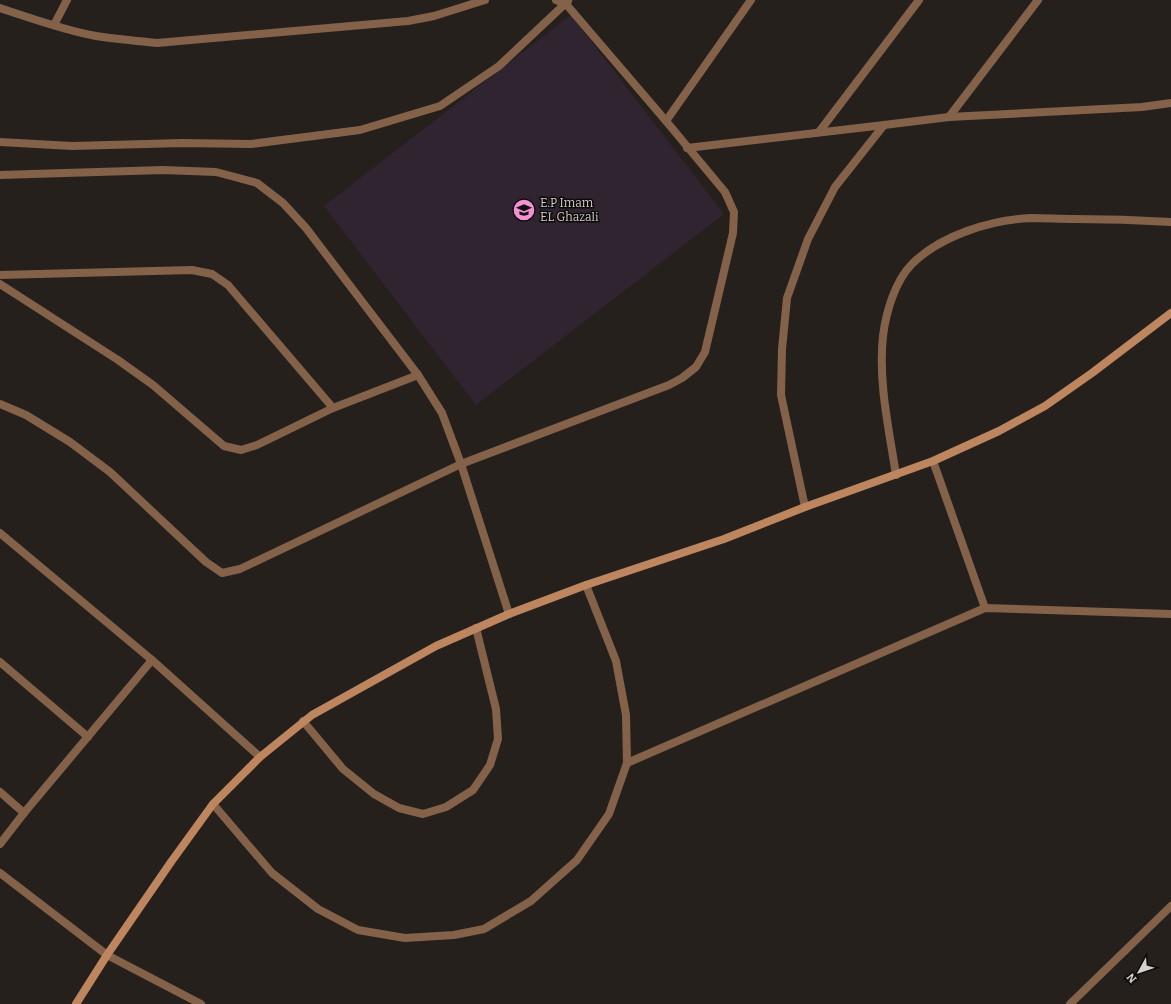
<svg xmlns="http://www.w3.org/2000/svg" width="1171" height="1004" font-family="Bitter,serif">
	<rect width="100%" height="100%" fill="#25201c"/>
	<path fill="#302431" d="M 571,15 L 724,214 L 476,405 L 324,206 Z"/>
	<g fill="none" stroke-linecap="round" stroke-linejoin="round">
		<path stroke="#846249" stroke-width="8" d="M 0,662 L 88,737"/>
		<g stroke="#846249" stroke-width="8">
			<path d="M 0,8 C 31,18 63,30 96,36 C 116,39 137,41 157,43 L 408,21 L 434,16 L 485,0"/>
			<path d="M 54,25 L 67,0"/>
			<path d="M 949,117 L 1038,0"/>
			<path d="M 666,121 L 751,0"/>
			<path d="M 819,132 L 919,0"/>
			<path d="M 0,142 L 72,146 L 182,143 L 251,144 L 360,130 L 440,106 L 499,66 L 568,1"/>
			<path d="M 687,148 L 884,125 L 949,117 L 1142,107 L 1171,103"/>
			<path d="M 0,175 L 163,170 L 216,172 L 257,183 L 283,203 L 306,228 L 418,375 L 442,413 L 461,464 L 509,614"/>
			<path d="M 0,275 L 192,270 L 212,274 L 228,285 L 333,408 L 257,445 L 241,450 L 224,446 L 153,385 L 118,360 L 0,284"/>
			<path d="M 0,404 L 26,415 L 70,442 L 110,472 L 206,562 L 222,573 L 240,569 L 461,464 L 669,385 L 682,378 L 696,367 L 705,352 L 733,233 L 734,212 L 725,192 L 666,121 L 566,4 L 556,0"/>
			<path d="M 333,408 L 418,375"/>
			<path d="M 933,461 L 985,608"/>
			<path d="M 896,475 C 889,429 878,382 883,336 C 886,312 895,281 912,264 C 941,235 991,220 1031,218 C 1046,218 1060,219 1074,219 C 1106,219 1139,220 1171,222"/>
			<path d="M 805,507 L 781,395 L 782,349 L 787,298 L 808,239 L 835,187 L 884,125"/>
			<path d="M 0,533 L 152,660 L 260,757"/>
			<path d="M 303,721 L 343,769 L 374,794 L 399,808 L 423,814 L 446,807 L 473,790 L 490,765 L 498,739 L 496,709 L 476,628"/>
			<path d="M 627,763 L 985,608 L 1171,614"/>
			<path d="M 0,792 L 24,813 L 152,660"/>
			<path d="M 213,804 L 272,873 L 318,909 L 358,930 L 405,938 L 454,935 L 484,929 L 531,901 L 577,860 L 609,814 L 627,763 L 626,715 L 616,661 L 586,585"/>
			<path d="M 0,844 L 24,813"/>
			<path d="M 0,873 L 107,955 L 201,1004"/>
			<path d="M 1070,1004 L 1171,906"/>
		</g>
		<path stroke="#bd865e" stroke-width="8" d="M 76,1004 L 107,955 L 171,862 L 213,804 L 260,757 L 312,715 L 436,646 L 509,614 L 586,585 L 724,539 L 805,507 L 933,461 L 999,431 L 1045,406 L 1092,373 L 1171,313"/>
	</g>
	<defs>
		<g id="school-disc" transform="scale(1.15)"><circle r="9.5" fill="#f491d3" stroke="#0d0a09"/><path d="M0-5L7-2L0 1L-7-2ZM-4 1L0 2.5L4 1V4Q0 6-4 4Z" fill="#111"/></g>
	</defs>
	<g fill-rule="evenodd">
		<use href="#school-disc" x="524" y="210"/>
	</g>
	<g text-anchor="middle" stroke-width="3" stroke-linejoin="round" paint-order="stroke">
		<g font-size="12" fill="#d4d0ce" stroke="#0d0a09" text-anchor="start">
			<text x="540" y="207">E.P Imam<tspan x="540" dy="14">EL Ghazali</tspan></text>
		</g>
	</g>
	<g transform="translate(1139 972) rotate(230)" stroke="#0d0a09" stroke-width="3" paint-order="stroke">
	<path d="M0-3L7 15L0 10L-7 15Z" fill="#d4d0ce"/>
	<text y="-6" font-size="11" font-weight="bold" text-anchor="middle" fill="#d4d0ce">N</text>
	</g>
</svg>
